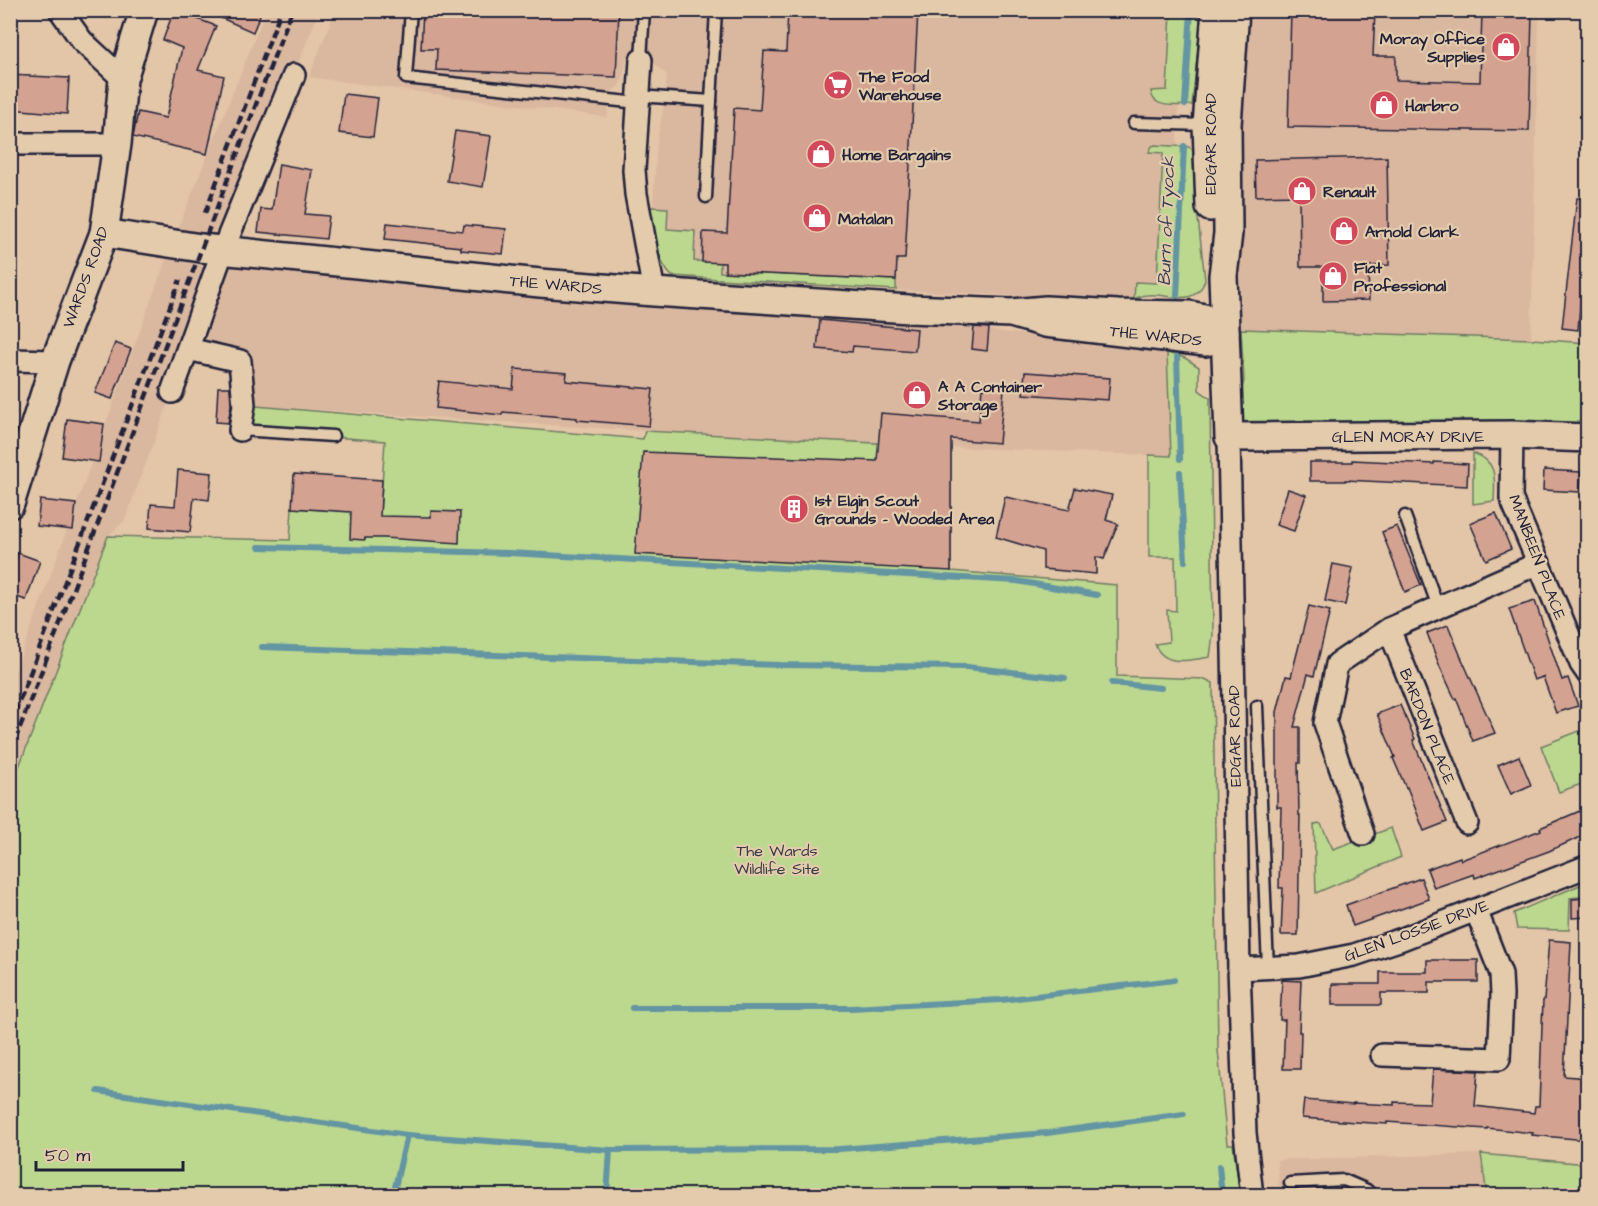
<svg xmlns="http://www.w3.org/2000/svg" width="1598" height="1206" font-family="'Architects Daughter',sans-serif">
	<rect width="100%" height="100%" fill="#e3c5a8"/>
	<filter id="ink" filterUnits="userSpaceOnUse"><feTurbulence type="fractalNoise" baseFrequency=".0167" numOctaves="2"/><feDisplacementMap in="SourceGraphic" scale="12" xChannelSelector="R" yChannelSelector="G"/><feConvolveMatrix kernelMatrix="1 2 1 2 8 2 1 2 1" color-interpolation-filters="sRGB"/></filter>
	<g filter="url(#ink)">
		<g fill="#dab79f">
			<path d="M 266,11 L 319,11 L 224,250 L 908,320 L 1167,353 L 1171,456 L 951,447 L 645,431 L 244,405 L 240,361 L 188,349 L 125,520 L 108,536 L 11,790 L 10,686 L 172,243 Z"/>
			<path d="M 335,11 L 1183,11 L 1170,296 L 1145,295 L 1129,301 L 916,291 L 672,276 L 663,266 L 655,235 L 650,207 L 653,207 L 657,142 L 665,98 L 667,75 L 651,60 L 626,59 L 623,78 L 618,87 L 610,92 L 607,117 L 309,77 Z"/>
			<path d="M 1246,11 L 1539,11 L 1531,339 L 1241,329 L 1238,126 Z"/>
			<path d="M 1481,1154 L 1487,1195 L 1280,1195 L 1277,1160 Z"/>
		</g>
		<g fill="#bcd78e" stroke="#6f7c64" stroke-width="1.5">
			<path d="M 1171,11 L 1202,11 L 1192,105 C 1179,105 1152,110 1151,91 L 1167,90 Z"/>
			<path d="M 1155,145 L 1189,147 L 1193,150 L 1194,184 L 1205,280 C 1195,309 1169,293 1147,295 C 1143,295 1138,297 1134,299 L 1135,282 L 1157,283 L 1163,153 L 1149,152 L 1152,146 Z"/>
			<path d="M 650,207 L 668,208 L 667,229 L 695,231 L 694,261 L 720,262 L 720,272 L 896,280 L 896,290 L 672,276 C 656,262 653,228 650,207 Z"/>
			<path d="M 1241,329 L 1531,339 L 1587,343 L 1587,438 L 1229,437 L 1244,381 Z"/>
			<path d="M 1167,353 L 1185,358 L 1199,367 L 1199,390 L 1210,398 L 1213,634 L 1210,657 C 1190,660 1164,668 1155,644 L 1169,642 L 1167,610 L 1176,611 L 1175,557 L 1149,557 L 1149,455 L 1171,456 Z"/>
			<path d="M 244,405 L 643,439 L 645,431 L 951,447 L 951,571 L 1117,585 L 1117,676 L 1205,679 L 1213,683 L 1218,1050 L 1227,1144 L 1233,1144 L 1240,1195 L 11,1195 L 10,790 L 108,536 L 290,540 L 292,508 L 380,513 L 385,441 L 240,430 Z"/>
			<path d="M 1473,453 C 1498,461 1495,479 1494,501 L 1473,504 Z"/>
			<path d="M 1587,728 L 1587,782 L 1559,792 L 1541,746 Z"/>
			<path d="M 1318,823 L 1321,824 L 1333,849 L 1391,828 L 1401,857 L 1316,893 L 1314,825 Z"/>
			<path d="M 1587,882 L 1587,896 L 1570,898 L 1569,930 L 1517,929 L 1514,913 Z"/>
			<path d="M 1481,1154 L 1587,1164 L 1587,1195 L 1487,1195 Z"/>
		</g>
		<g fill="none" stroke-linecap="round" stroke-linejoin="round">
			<g stroke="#6395a2" stroke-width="6">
				<path d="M 1185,105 L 1191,10"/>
				<path d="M 1177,296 L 1184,146"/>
				<path d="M 1177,355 L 1180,459"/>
				<path d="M 1180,472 L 1185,561"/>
				<path d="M 259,547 L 510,553 L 1017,581 L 1097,595"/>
				<path d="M 262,647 L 780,665 L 967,667 L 1065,678"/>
				<path d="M 1112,683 L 1161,688"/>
				<path d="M 632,1008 L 851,1008 L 1001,1000 L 1174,980"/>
				<path d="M 98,1091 L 407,1135 L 610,1150 L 839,1149 L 1047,1133 L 1184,1114"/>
				<path d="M 1219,1166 L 1222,1196"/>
				<path d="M 393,1196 L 407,1135"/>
				<path d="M 607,1196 L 610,1150"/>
			</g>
		</g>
		<g fill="#d4a291" stroke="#22223b" stroke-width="1.5">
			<path d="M 174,10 L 216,26 L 198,70 L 224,76 L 207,154 L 133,137 L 138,112 L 166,118 L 182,48 L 163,40 Z"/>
			<path d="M 203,10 L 262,10 L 253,32 Z"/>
			<path d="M 423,10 L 619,10 L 616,77 L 436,70 L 437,49 L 421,49 Z"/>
			<path d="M 788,10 L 918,10 L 905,259 L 897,259 L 896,280 L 725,272 L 725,263 L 702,262 L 703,232 L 727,233 L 734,108 L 760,110 L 764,51 L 786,52 Z"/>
			<path d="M 1291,10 L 1375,10 L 1373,56 L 1396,56 L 1396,80 L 1480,82 L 1482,11 L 1532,12 L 1529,131 L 1288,127 Z"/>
			<path d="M 10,75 L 69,78 L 67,114 L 10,109 Z"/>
			<path d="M 344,94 L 378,98 L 373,137 L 339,133 Z"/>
			<path d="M 455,131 L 491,136 L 483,187 L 447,181 Z"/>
			<path d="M 1387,157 L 1389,265 L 1368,266 L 1369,300 L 1323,301 L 1323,267 L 1300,267 L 1299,195 L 1256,196 L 1255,160 Z"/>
			<path d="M 279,164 L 312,170 L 305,214 L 329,216 L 326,239 L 258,232 L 261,209 L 272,210 Z"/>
			<path d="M 1577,198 L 1587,198 L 1587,263 L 1586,282 L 1582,282 L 1578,330 L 1562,328 Z"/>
			<path d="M 387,223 L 463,231 L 464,225 L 506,229 L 503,254 L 461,250 L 461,247 L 385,239 Z"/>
			<path d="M 820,320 L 917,329 L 915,351 L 853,346 L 852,352 L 817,349 Z"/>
			<path d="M 974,327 L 989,328 L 987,351 L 972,349 Z"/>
			<path d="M 115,343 L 131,349 L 112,399 L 95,393 Z"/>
			<path d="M 515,369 L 567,373 L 566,381 L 653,389 L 649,426 L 577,420 L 577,418 L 503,412 L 502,415 L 436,408 L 439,381 L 513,389 Z"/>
			<path d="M 1025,372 L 1110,378 L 1108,400 L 1023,394 Z"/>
			<path d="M 218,387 L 230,387 L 231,405 L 228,423 L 216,422 Z"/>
			<path d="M 982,388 L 1004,389 L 999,443 L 951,439 L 951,571 L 635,554 L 643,452 L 877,461 L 881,413 L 979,421 Z"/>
			<path d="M 67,419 L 104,424 L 99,462 L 62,457 Z"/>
			<path d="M 1352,460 L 1434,464 L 1434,462 L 1468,464 L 1467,486 L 1345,480 L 1345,481 L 1310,481 L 1310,462 L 1352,462 Z"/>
			<path d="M 178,470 L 212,473 L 209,500 L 194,498 L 190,532 L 149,528 L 151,504 L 175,506 Z"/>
			<path d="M 1544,470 L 1581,472 L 1580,492 L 1543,490 Z"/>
			<path d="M 294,474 L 382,480 L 380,516 L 431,517 L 431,511 L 460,512 L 459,543 L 384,538 L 365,538 L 365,540 L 350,539 L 351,512 L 292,508 Z"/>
			<path d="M 1075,488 L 1112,495 L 1106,520 L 1118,524 L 1104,559 L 1096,557 L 1096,574 L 1043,569 L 1043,551 L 996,537 L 1005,497 L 1069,510 Z"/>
			<path d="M 1288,489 L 1306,495 L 1294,531 L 1276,525 Z"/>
			<path d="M 40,500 L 76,504 L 73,530 L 37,526 Z"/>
			<path d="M 1496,513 L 1511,549 L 1486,560 L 1470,523 Z"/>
			<path d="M 1397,526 L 1421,585 L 1405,592 L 1382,532 Z"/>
			<path d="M 18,553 L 40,561 L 26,600 L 10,595 L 10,576 Z"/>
			<path d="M 1333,564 L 1353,568 L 1345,605 L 1325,601 Z"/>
			<path d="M 1535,601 L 1562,680 L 1568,678 L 1578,706 L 1556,713 L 1543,677 L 1534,680 L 1509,609 Z"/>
			<path d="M 1309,606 L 1330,611 L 1314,676 L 1308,674 L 1294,727 L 1300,727 L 1300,763 L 1298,763 L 1299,815 L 1300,815 L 1298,935 L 1281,935 L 1283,888 L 1279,888 L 1281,807 L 1277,807 L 1277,712 L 1286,676 L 1291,677 Z"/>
			<path d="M 1448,625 L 1461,657 L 1495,733 L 1473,741 L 1456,698 L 1455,699 L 1440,667 L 1427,633 Z"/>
			<path d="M 1400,705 L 1415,739 L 1413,740 L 1447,822 L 1424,831 L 1407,787 L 1406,788 L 1393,758 L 1395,757 L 1377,714 Z"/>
			<path d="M 1519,756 L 1531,785 L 1511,794 L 1498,765 Z"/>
			<path d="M 1587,808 L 1587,834 L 1549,851 L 1475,878 L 1474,874 L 1434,888 L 1427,869 L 1460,857 L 1461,860 L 1541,830 L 1540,828 Z"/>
			<path d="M 1421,878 L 1429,899 L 1353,926 L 1346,905 Z"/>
			<path d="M 1587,898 L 1587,917 L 1572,918 L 1572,899 Z"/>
			<path d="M 1549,940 L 1571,942 L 1564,1076 L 1587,1078 L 1587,1140 L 1532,1135 L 1533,1133 L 1487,1128 L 1487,1129 L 1387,1122 L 1387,1124 L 1356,1122 L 1302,1118 L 1304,1100 L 1353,1104 L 1353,1103 L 1394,1105 L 1394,1102 L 1430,1103 L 1433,1069 L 1478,1071 L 1475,1106 L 1534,1113 L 1535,1106 L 1539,1106 L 1543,1000 L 1544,1000 Z"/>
			<path d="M 1427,960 L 1478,960 L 1478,982 L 1429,982 L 1429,993 L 1381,993 L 1381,1005 L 1332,1005 L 1332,984 L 1380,984 L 1380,972 L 1427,972 Z"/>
			<path d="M 1282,980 L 1301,981 L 1299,1032 L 1301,1032 L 1300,1069 L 1283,1069 L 1285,1020 L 1280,1020 Z"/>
		</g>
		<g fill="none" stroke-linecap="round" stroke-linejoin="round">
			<g stroke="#22223b" stroke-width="15">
				<g id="service">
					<path d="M 411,10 L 406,78 L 638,103"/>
					<path d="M 641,60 L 644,10"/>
					<path d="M 638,96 L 711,101 L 716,10"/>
					<path d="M 1134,123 L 1206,125"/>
					<path d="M 706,197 L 711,101"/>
					<path d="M 240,430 L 333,436"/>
					<path d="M 1405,516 L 1438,607"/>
					<path d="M 1257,706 L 1268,968"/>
					<path d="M 1290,1183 L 1344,1180 L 1367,1190 L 1373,1196"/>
				</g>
			</g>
			<g stroke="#22223b" stroke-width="26">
				<g id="minor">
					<path d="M 60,10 L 82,41 L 123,79"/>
					<path d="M 641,60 L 634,170 L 636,194 L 654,292"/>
					<path d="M 10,144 L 117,144"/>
					<path d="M 188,349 L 240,361 L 244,405 L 240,430"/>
					<path d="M 10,360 L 55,361"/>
					<path d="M 172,392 L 223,250 L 294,75"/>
					<path d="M 1512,435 L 1511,498 L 1581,664 L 1588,674"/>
					<path d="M 1229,437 L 1239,969 L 1245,1133 L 1252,1196"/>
					<path d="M 1389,629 L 1467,823"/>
					<path d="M 1363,834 L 1325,723 L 1337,664 L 1389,629 L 1539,563"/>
					<path d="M 1239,969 L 1299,966 L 1354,955 L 1402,939 L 1588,866"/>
					<path d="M 1382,1055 L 1499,1059 L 1502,995 L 1501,974 L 1476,910"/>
				</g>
			</g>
			<g stroke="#22223b" stroke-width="32">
				<g id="tertiary">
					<path d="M 1235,10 L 1227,125 L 1228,233 L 1223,276 L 1229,437 L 1512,435 L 1588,438"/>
					<path d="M 1210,207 L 1207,125 L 1216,10"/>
					<path d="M 104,233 L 201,248 L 540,283 L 654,292 L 909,309 L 1011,313 L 1046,310 L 1118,314 L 1189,315 L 1214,320 L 1225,331 L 1206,342 L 1045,323 L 1011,313"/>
					<path d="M 10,504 L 55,361 L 104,233 L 117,144 L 123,79 L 144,10"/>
				</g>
			</g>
			<use href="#service" stroke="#e3cbac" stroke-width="10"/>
			<use href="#minor" stroke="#e3cbac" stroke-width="21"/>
			<use href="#tertiary" stroke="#e3cbac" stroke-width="27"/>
			<g stroke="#22223b" stroke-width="4.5" stroke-dasharray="9 4.5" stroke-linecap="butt">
				<path d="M 205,213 L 281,10"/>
				<path d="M 10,726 L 180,280"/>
				<path d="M 10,753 C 106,506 197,258 292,10"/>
			</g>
		</g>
	</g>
	<defs>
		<g id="shop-disc" transform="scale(1.5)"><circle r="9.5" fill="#d1495b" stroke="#e3cbac"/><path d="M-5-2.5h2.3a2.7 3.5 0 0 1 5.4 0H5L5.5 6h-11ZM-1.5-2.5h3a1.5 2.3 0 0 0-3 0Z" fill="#fff"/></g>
		<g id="supermarket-disc" transform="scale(1.5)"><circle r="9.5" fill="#d1495b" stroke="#e3cbac"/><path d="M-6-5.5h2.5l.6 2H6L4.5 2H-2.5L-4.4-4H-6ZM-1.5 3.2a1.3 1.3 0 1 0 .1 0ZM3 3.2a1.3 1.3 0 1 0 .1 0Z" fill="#fff"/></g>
		<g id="building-disc" transform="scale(1.5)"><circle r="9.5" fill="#d1495b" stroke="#e3cbac"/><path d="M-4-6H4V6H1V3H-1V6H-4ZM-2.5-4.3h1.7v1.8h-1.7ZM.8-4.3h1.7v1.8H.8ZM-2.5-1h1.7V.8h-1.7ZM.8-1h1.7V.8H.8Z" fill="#fff"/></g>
	</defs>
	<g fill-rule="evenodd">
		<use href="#shop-disc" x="1506" y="47"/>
		<use href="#supermarket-disc" x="838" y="85"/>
		<use href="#shop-disc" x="1384" y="105"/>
		<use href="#shop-disc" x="821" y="154"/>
		<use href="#shop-disc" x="1302" y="191"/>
		<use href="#shop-disc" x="817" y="218"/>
		<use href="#shop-disc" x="1344" y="231"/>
		<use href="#shop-disc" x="1333" y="276"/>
		<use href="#shop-disc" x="917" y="395"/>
		<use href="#building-disc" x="794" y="509"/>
	</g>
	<g text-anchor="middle" stroke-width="4.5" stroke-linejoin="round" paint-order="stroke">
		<g font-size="16" font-weight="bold" fill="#22223b" stroke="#e3cbac" text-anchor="start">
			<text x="1485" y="44" text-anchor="end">Moray Office<tspan x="1485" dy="18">Supplies</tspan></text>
			<text x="859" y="82">The Food<tspan x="859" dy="18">Warehouse</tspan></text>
			<text x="1405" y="111">Harbro</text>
			<text x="842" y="160">Home Bargains</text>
			<text x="1323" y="197">Renault</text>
			<text x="838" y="224">Matalan</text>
			<text x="1365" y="237">Arnold Clark</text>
			<text x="1354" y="273">Fiat<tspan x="1354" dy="18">Professional</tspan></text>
			<text x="938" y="392">A A Container<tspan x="938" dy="18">Storage</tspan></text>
			<text x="815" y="506">1st Elgin Scout<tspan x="815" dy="18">Grounds - Wooded Area</tspan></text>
		</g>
		<g font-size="16" fill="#22223b" stroke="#e3cbac">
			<text transform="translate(1210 144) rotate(-90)" y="6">EDGAR ROAD</text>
			<text transform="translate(85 277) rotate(-70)" y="6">WARDS ROAD</text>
			<text transform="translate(556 284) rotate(5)" y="6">THE WARDS</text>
			<text transform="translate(1156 335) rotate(6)" y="6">THE WARDS</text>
			<text x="1408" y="442">GLEN MORAY DRIVE</text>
			<text transform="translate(1538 557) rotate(69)" y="6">MANBEEN PLACE</text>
			<text transform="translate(1428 726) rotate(68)" y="6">BARDON PLACE</text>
			<text transform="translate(1234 736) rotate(-91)" y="6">EDGAR ROAD</text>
			<text transform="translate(1416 930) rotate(-20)" y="6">GLEN LOSSIE DRIVE</text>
		</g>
		<g font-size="16" fill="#393d47" stroke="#e3cbac">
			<text x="777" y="856">The Wards<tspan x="777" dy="18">Wildlife Site</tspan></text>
		</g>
		<g font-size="18" font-style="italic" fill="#323f55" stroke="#e3cbac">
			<text transform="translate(1166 221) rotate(-88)" y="6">Burn of Tyock</text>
		</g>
	</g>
	<rect width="1598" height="1206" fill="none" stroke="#e3cbac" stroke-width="36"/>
	<rect x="18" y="18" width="1562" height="1170" fill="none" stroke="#22223b" stroke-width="2" filter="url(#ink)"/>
	<path d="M36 1161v9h147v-9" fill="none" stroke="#22223b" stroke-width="3"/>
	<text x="45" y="1161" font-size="18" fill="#22223b" stroke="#e3cbac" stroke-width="4.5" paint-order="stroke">50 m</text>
</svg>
